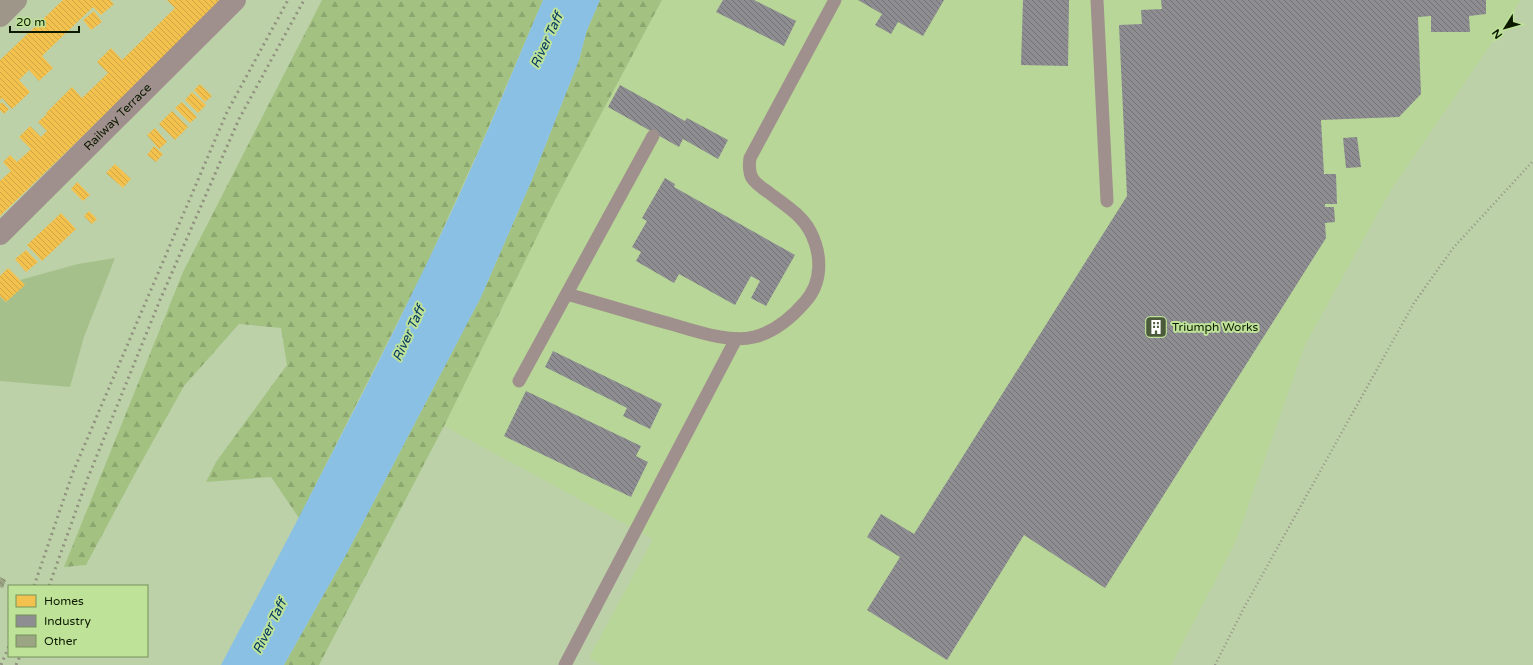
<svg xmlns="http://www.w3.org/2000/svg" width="1533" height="665" font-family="'Varela Round',sans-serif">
	<defs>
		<pattern id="forest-firs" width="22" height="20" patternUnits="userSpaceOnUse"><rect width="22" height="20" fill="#a3c281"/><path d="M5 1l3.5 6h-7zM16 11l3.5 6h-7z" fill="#8ba66e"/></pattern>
		<pattern id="homes-back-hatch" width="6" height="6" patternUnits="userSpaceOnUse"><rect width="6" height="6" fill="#f2c14e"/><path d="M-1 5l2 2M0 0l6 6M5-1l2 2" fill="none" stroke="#cea542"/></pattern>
		<pattern id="industry-back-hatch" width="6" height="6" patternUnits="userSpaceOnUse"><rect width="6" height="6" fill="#8d8d92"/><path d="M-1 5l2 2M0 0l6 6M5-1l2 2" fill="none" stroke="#727275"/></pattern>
		<pattern id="building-back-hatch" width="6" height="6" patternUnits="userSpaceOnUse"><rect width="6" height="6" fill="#9ba583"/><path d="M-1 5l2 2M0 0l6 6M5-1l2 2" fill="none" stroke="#7d8669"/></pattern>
	</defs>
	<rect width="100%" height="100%" fill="#bdd1a9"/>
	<path fill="#b8d697" d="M 662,0 L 1521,0 L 1389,193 L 1305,345 L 1235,543 L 1171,665 L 602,665 L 589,658 L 653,539 L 444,426 L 555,200 Z"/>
	<g fill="url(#forest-firs)">
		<path d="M 322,0 L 543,0 L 480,147 L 427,264 L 299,518 L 271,477 L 206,482 L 216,462 L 287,365 L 281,328 L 239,324 L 184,386 L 138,468 L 86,565 L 64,567 L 183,272 Z"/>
		<path d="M 600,0 L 662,0 L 555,200 L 444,426 L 319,665 L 284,665 L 347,553 L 481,297 L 531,182 L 579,60 L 587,30 Z"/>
	</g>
	<path fill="#a6c08b" d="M 115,258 L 84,337 L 70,387 L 0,381 L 0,296 L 6,302 L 24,285 L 20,280 L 78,264 Z"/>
	<path fill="#8ac0e4" d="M 543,0 L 600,0 L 587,30 L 579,60 L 531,182 L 481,297 L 347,553 L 284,665 L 221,665 C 291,533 361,400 426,265 C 469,178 505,89 543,0 Z"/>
	<g fill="url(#homes-back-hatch)">
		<path d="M 63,0 L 110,0 L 114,4 L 101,15 L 93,7 L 42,56 L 53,68 L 39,81 L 29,70 L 19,80 L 30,92 L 12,109 L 2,98 L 0,100 L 0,60 Z"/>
		<path d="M 167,0 L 224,0 L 0,216 L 0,181 L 11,171 L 3,162 L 10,155 L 17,162 L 31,149 L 19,137 L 30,126 L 41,137 L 47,131 L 38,122 L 47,114 L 46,113 L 72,87 L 82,98 L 108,73 L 97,62 L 111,48 L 122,60 L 175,8 Z"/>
		<path d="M 94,11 L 102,22 L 91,30 L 83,20 Z"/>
		<path d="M 200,84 L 212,96 L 205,102 L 194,90 Z"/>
		<path d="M 192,92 L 206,105 L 198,113 L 185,100 Z"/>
		<path d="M 2,102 L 9,109 L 4,114 L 0,110 L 0,104 Z"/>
		<path d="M 182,102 L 197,117 L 190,123 L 175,108 Z"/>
		<path d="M 172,111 L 188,127 L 175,140 L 159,124 Z"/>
		<path d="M 155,128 L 167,142 L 159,149 L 147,135 Z"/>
		<path d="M 154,146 L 163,154 L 156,162 L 147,155 Z"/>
		<path d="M 115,164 L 131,179 L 123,188 L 106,173 Z"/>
		<path d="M 77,182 L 90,195 L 83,201 L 71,189 Z"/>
		<path d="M 89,211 L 97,219 L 92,224 L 84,216 Z"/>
		<path d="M 61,213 L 76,229 L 42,261 L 27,245 Z"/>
		<path d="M 26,250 L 38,262 L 26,272 L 15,259 Z"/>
		<path d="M 8,268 L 25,285 L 6,302 L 0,296 L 0,276 Z"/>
	</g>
	<g fill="url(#industry-back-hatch)">
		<path d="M 723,0 L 754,0 L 796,21 L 784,46 L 716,12 Z"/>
		<path d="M 858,0 L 944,0 L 923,36 L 898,22 L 891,34 L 875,25 L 882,14 Z"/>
		<path d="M 1023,0 L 1069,0 L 1068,66 L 1021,65 Z"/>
		<path d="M 1161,0 L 1486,0 L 1486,14 L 1469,16 L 1470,32 L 1431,32 L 1431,16 L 1418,17 L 1421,94 L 1399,117 L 1321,120 L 1324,174 L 1336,174 L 1337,204 L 1325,204 L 1325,207 L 1334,207 L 1335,222 L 1325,223 L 1326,238 L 1105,588 L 1024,535 L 947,660 L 867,610 L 900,557 L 867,537 L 881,514 L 914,534 L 1127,196 L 1119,25 L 1142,24 L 1141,10 L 1162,9 Z"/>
		<path d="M 620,85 L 685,121 L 687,118 L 728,140 L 718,159 L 683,139 L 679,147 L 608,107 Z"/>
		<path d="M 1357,137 L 1361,167 L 1346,168 L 1343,138 Z"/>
		<path d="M 665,178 L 675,184 L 674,187 L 795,255 L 766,306 L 751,298 L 760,281 L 751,276 L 735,305 L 679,274 L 674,283 L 636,261 L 641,252 L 632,247 L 647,221 L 642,218 Z"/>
		<path d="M 553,351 L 662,404 L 650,429 L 623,416 L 627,408 L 545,367 Z"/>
		<path d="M 526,391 L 641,446 L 636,456 L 648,462 L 631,497 L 504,436 Z"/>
	</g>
	<path fill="url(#building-back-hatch)" d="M 0,577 L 6,580 L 3,588 L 0,587 Z"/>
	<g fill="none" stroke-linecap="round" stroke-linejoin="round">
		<path stroke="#929183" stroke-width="2.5" stroke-dasharray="1 3" stroke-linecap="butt" d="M 1215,665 L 1246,604 L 1414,303 L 1454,247 L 1533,161"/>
		<g stroke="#a0908d" stroke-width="13">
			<path d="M 1097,0 L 1107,201"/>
			<path d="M 567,294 C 598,303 629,312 660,321 C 688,328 726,344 754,337 C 775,332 792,317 805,302 C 823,282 822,254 810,231 C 801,214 782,203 768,192 C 762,188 756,184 752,178 C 749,172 749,165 750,158 L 835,0"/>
			<path d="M 519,381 L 653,136"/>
			<path d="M 565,665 L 736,339"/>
		</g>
		<path stroke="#a0908d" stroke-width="22" id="s1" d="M 0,234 L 235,0"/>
		<path stroke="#9e9688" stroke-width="22" d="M 0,16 L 16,0"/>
		<g stroke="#90917f" stroke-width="3" stroke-dasharray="2 4" stroke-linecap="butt">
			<path d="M 34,586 L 73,472 L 227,112 L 288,0"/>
			<path d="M 49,586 L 87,480 L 160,300 L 239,119 L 304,0"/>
			<path d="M 1,665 L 9,646"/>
			<path d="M 16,665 L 20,656"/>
		</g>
	</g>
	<defs>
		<g id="building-square" transform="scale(1.15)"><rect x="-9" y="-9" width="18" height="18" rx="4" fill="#4b5a3b" stroke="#bde298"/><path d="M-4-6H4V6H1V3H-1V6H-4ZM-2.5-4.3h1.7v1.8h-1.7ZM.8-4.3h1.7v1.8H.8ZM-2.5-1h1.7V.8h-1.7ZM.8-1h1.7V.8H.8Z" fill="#fff"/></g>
	</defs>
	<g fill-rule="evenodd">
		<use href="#building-square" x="1156" y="327"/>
	</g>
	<g text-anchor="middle" stroke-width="4" stroke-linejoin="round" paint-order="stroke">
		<g font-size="12" fill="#0e1a00" stroke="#bde298">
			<text dy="4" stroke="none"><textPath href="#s1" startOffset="166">Railway Terrace</textPath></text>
		</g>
		<g font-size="12" fill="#0e1a00" stroke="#bde298" text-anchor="start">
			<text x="1172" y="331">Triumph Works</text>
		</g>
		<g font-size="13" font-style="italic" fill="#023661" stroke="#bde298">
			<text transform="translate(546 40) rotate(-65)" y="5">River Taff</text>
			<text transform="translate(408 333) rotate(-65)" y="5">River Taff</text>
			<text transform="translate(269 626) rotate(-63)" y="5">River Taff</text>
		</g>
	</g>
	<rect x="8" y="585" width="140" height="72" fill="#bde298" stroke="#77925b"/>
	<rect x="16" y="595" width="20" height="12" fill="#f2c14e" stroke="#77925b"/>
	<text x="44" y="605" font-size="12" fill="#0e1a00">Homes</text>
	<rect x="16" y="615" width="20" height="12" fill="#8d8d92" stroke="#77925b"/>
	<text x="44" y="625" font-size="12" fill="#0e1a00">Industry</text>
	<rect x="16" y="635" width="20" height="12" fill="#9ba583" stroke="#77925b"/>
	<text x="44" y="645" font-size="12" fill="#0e1a00">Other</text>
	<g transform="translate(1505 28) rotate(233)" stroke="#bde298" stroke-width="3" paint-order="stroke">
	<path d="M0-3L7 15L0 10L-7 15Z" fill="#0e1a00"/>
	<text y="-6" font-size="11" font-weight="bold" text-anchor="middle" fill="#0e1a00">N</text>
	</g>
	<path d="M10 26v6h69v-6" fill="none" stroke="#0e1a00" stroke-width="2"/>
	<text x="16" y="26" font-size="12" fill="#0e1a00" stroke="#bde298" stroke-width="3" paint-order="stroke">20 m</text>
</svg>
